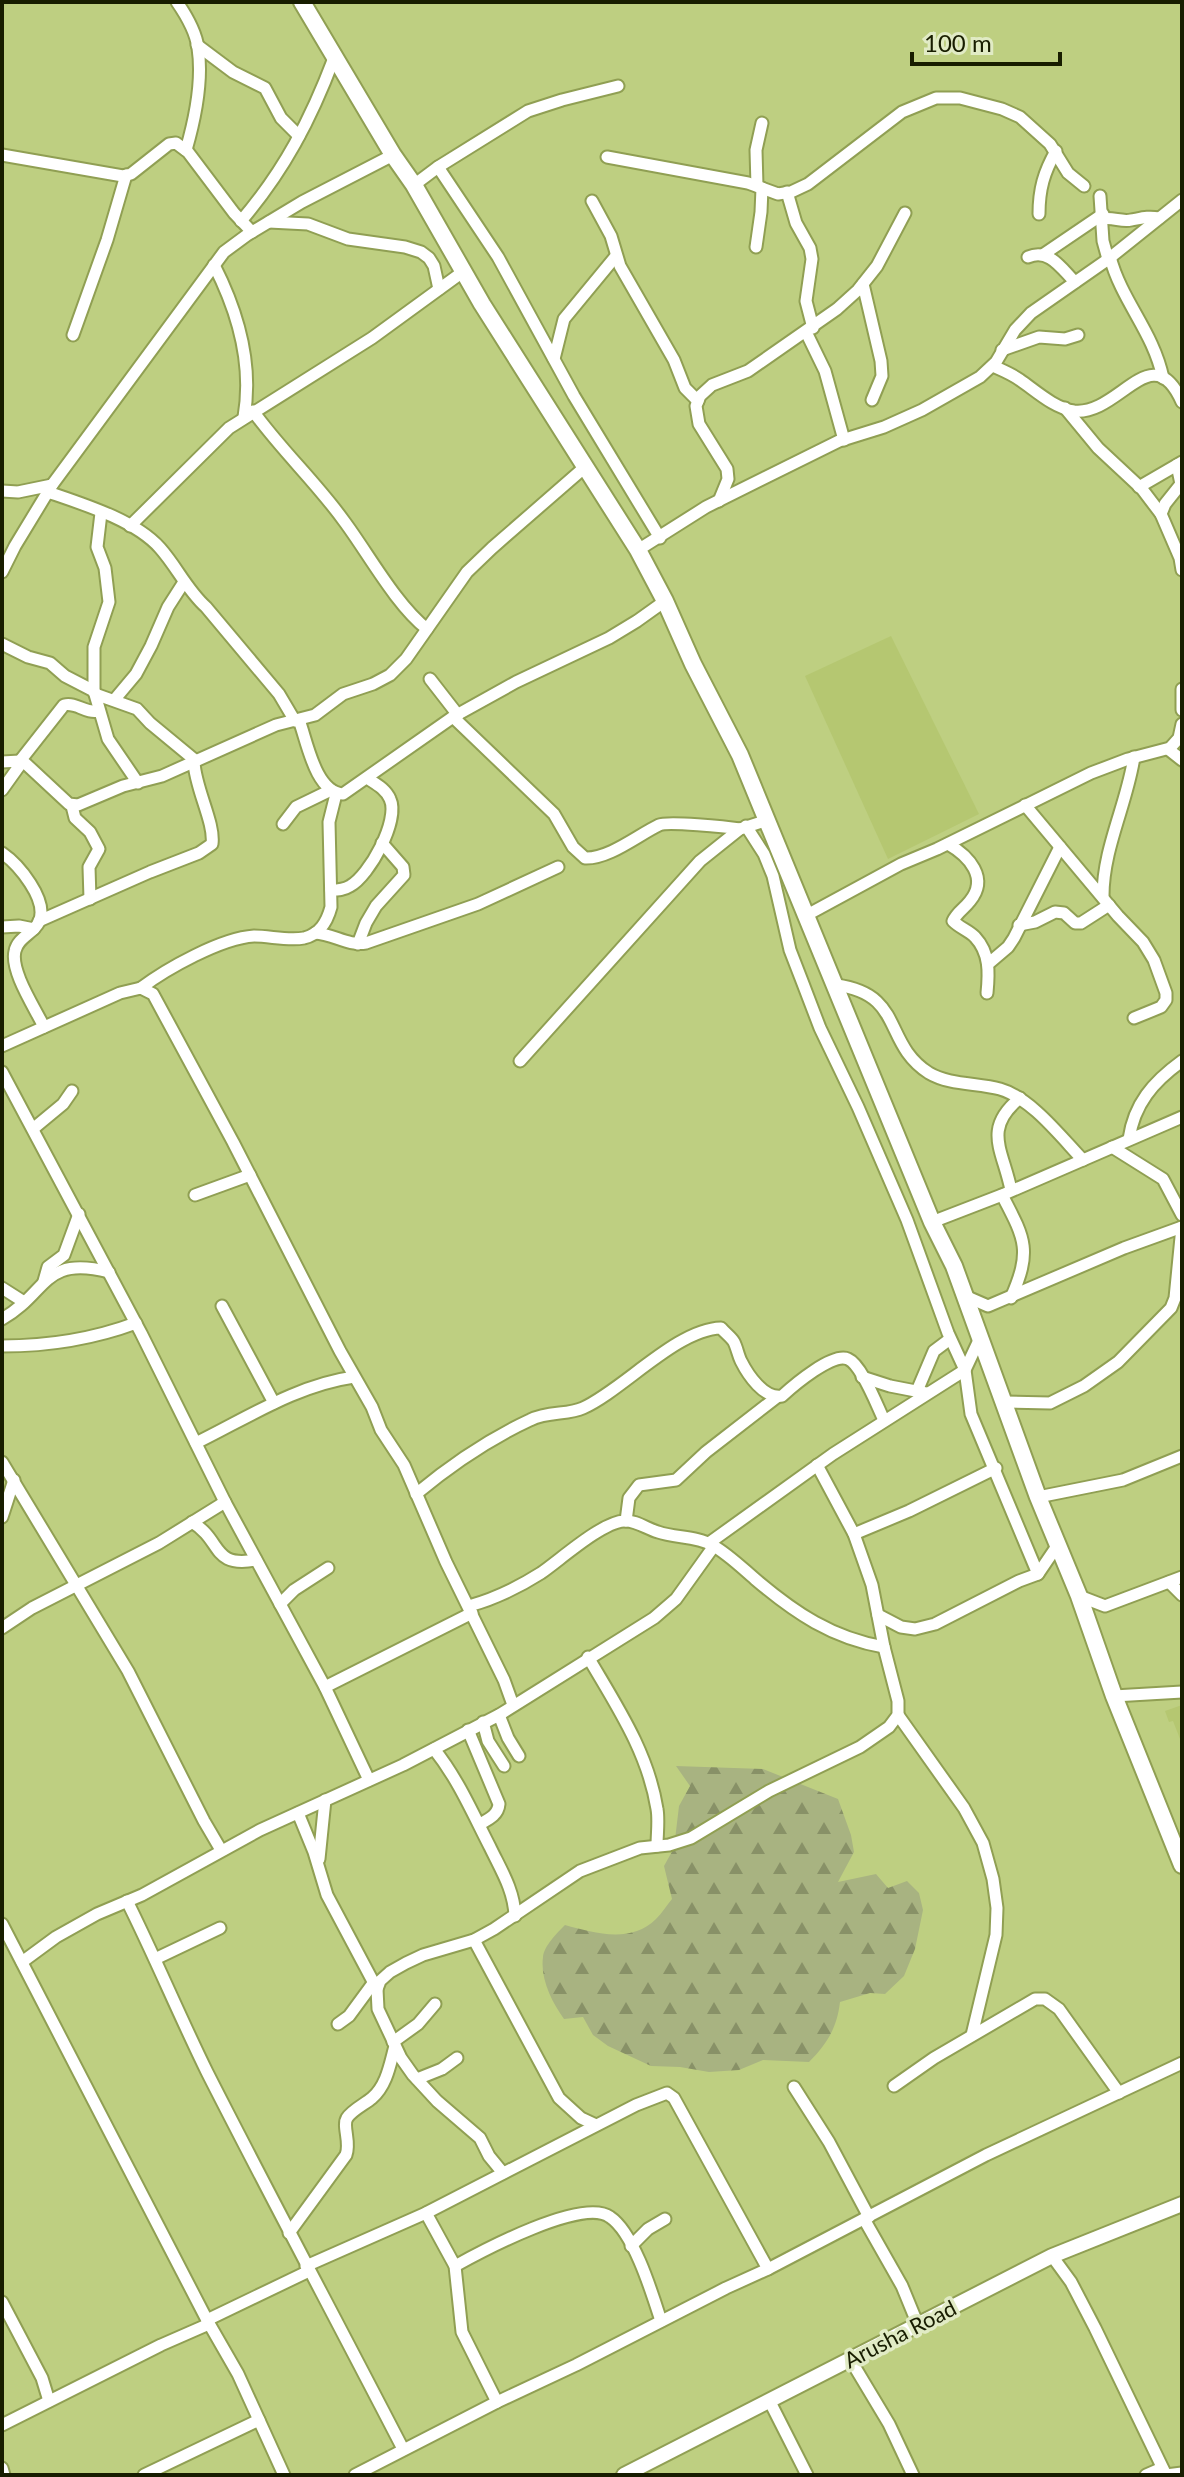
<svg xmlns="http://www.w3.org/2000/svg" width="1184" height="2477" font-family="Lato,sans-serif">
	<defs>
		<pattern id="forest-firs" width="22" height="20" patternUnits="userSpaceOnUse" patternTransform="scale(2)"><rect width="22" height="20" fill="#a8b381"/><path d="M5 1l3.5 6h-7zM16 11l3.5 6h-7z" fill="#889167"/></pattern>
	</defs>
	<rect width="100%" height="100%" fill="#becf81"/>
	<g fill="#b5c771">
		<path d="M 891,636 L 979,814 L 888,859 L 805,676 Z"/>
		<path d="M 1182,1705 L 1182,1744 L 1173,1721 L 1169,1722 L 1165,1711 Z"/>
	</g>
	<path fill="url(#forest-firs)" d="M 676,1766 L 763,1769 L 838,1799 L 851,1835 L 854,1852 L 838,1882 L 876,1874 L 888,1888 L 907,1881 L 919,1893 L 923,1910 L 915,1949 L 904,1976 L 885,1994 L 870,1993 L 840,2002 C 837,2028 827,2044 809,2062 L 763,2060 L 739,2070 L 709,2072 L 680,2067 L 651,2066 L 608,2046 L 593,2035 L 583,2017 L 564,2019 C 552,2002 540,1979 543,1957 C 544,1946 557,1933 565,1925 C 594,1933 631,1944 656,1919 C 662,1913 667,1905 672,1899 L 664,1866 L 674,1848 L 679,1806 L 690,1786 Z"/>
	<g fill="none" stroke-linecap="round" stroke-linejoin="round">
		<g stroke="#909f53" stroke-width="15">
			<g id="minor">
				<path d="M 177,2 C 186,15 196,32 198,48 C 203,81 195,119 186,150"/>
				<path d="M 197,45 L 233,72 L 265,88 L 281,118 L 299,136"/>
				<path d="M 2,155 L 123,176 L 131,174 L 169,144 L 176,143 L 188,152 L 234,213 L 252,232"/>
				<path d="M 607,157 L 748,183 L 778,194 L 791,192 L 808,184 L 902,112 L 936,98 L 960,98 L 1002,109 L 1020,117 L 1050,144 L 1068,173 L 1084,186"/>
				<path d="M 438,167 L 498,257 L 574,396 L 660,538"/>
				<path d="M 414,185 L 438,167 L 528,111 L 562,100 L 618,86"/>
				<path d="M 757,186 L 756,150 L 762,123"/>
				<path d="M 787,192 L 796,223 L 810,248 L 812,259 L 806,301 L 813,328"/>
				<path d="M 1100,196 L 1103,241 L 1108,259"/>
				<path d="M 592,201 L 611,236 L 620,266 L 674,360 L 685,388 L 698,401"/>
				<path d="M 1039,214 C 1039,189 1044,172 1056,151"/>
				<path d="M 1102,219 C 1113,217 1121,222 1131,220 C 1142,218 1148,216 1159,218"/>
				<path d="M 241,221 C 284,171 311,119 334,58"/>
				<path d="M 269,222 L 308,224 L 348,239 L 405,247 L 421,252 L 429,258 L 434,266 L 439,289"/>
				<path d="M 756,247 L 761,212 L 762,188"/>
				<path d="M 1044,254 L 1103,214"/>
				<path d="M 1028,257 C 1049,248 1061,268 1075,282"/>
				<path d="M 1110,257 C 1122,302 1153,331 1163,378"/>
				<path d="M 214,265 C 238,312 253,365 244,417"/>
				<path d="M 863,284 L 881,361 L 882,376 L 872,400"/>
				<path d="M 806,332 L 825,371 L 844,440"/>
				<path d="M 73,335 L 107,240 L 126,175"/>
				<path d="M 1002,350 L 1039,337 L 1065,339 L 1078,335"/>
				<path d="M 554,359 L 564,319 L 616,256"/>
				<path d="M 993,366 C 1002,370 1012,374 1020,380 C 1036,391 1054,408 1074,411 C 1119,416 1152,335 1182,402"/>
				<path d="M 1065,408 L 1098,448 L 1142,489 L 1161,514 L 1180,558 L 1182,570"/>
				<path d="M 253,411 C 281,450 316,482 344,521 C 368,553 396,605 427,629"/>
				<path d="M 1139,487 L 1182,462"/>
				<path d="M 2,491 L 18,492 L 52,485"/>
				<path d="M 48,492 C 83,504 135,520 160,548 C 177,567 187,590 206,607 L 279,694 L 295,721"/>
				<path d="M 719,501 L 728,479 L 727,469 L 699,424 L 696,406 L 700,396 L 712,385 L 748,371 L 837,309 L 858,290 L 877,266 L 905,213"/>
				<path d="M 101,513 L 97,547 L 105,568 L 109,602 L 94,647 L 94,691 L 108,739 L 138,783"/>
				<path d="M 1161,514 L 1165,504 L 1181,484 L 1177,465"/>
				<path d="M 130,526 L 229,428 L 372,338 L 464,271"/>
				<path d="M 638,550 L 706,507 L 839,441 L 884,427 L 922,410 L 980,377 L 996,362 L 1015,330 L 1031,313 L 1107,260 L 1182,200"/>
				<path d="M 2,572 L 15,546 L 52,485 L 224,252 L 247,235 L 302,202 L 393,155"/>
				<path d="M 2,644 L 28,657 L 50,663 L 65,676 L 94,691"/>
				<path d="M 430,679 L 458,715"/>
				<path d="M 1182,689 L 1182,710"/>
				<path d="M 95,694 L 137,709 L 150,723 L 196,761"/>
				<path d="M 115,699 L 136,674 L 151,646 L 168,607 L 184,582"/>
				<path d="M 453,717 L 554,814 L 573,847 L 585,858 C 609,859 638,835 659,825 C 667,821 727,827 740,829"/>
				<path d="M 299,720 C 307,741 315,792 343,794 L 453,717 L 516,682 L 609,638 L 637,621 L 665,601"/>
				<path d="M 1168,749 L 1182,760"/>
				<path d="M 20,761 L 64,705 C 77,702 85,714 99,711"/>
				<path d="M 2,762 L 20,761 L 26,764 L 69,804 L 78,805 L 123,786 L 162,776 L 276,725 L 315,715 L 343,694 L 373,684 L 390,675 L 406,659 L 467,572 L 492,548 L 585,467"/>
				<path d="M 2,790 L 22,762"/>
				<path d="M 1025,805 L 1118,916 L 1143,942 L 1154,960 L 1166,993 L 1166,1000 L 1161,1007 L 1134,1018"/>
				<path d="M 72,806 L 75,818 L 90,832 L 99,849 L 89,867 L 90,899"/>
				<path d="M 283,824 L 296,807 L 331,790"/>
				<path d="M 746,826 L 764,854 L 773,876 L 790,950 L 802,981 L 820,1028 L 858,1107 L 907,1220 L 948,1333 L 965,1370 L 971,1414 L 1038,1574"/>
				<path d="M 948,844 C 969,856 989,878 970,901 C 964,909 957,912 953,921 C 960,928 968,930 975,937 C 990,953 989,973 987,993"/>
				<path d="M 2,853 C 18,864 49,900 39,922 C 33,934 18,937 15,951 C 10,971 35,1008 44,1027"/>
				<path d="M 331,890 C 338,890 344,890 350,886 C 369,876 400,820 390,799 C 386,789 376,784 367,778"/>
				<path d="M 1103,896 C 1103,848 1127,804 1134,757"/>
				<path d="M 807,915 L 901,864 L 937,849 L 1091,773 L 1128,759 L 1170,748 L 1179,738 L 1182,724"/>
				<path d="M 39,921 L 150,872 L 199,853 L 212,844 C 215,823 195,788 194,762"/>
				<path d="M 1019,925 L 1035,922 L 1055,912 L 1064,913 L 1075,923 L 1081,923 L 1109,905"/>
				<path d="M 2,927 L 19,926 L 34,929"/>
				<path d="M 315,933 C 334,934 347,946 366,943 L 478,904 L 558,867"/>
				<path d="M 358,944 L 366,923 L 376,906 L 404,875 L 403,867 L 382,843"/>
				<path d="M 988,964 L 1008,947 L 1014,938 L 1060,847"/>
				<path d="M 836,985 C 905,994 882,1043 929,1073 C 949,1085 977,1083 1000,1089 C 1031,1098 1061,1137 1083,1160"/>
				<path d="M 141,988 C 166,969 221,938 254,936 C 270,936 288,941 304,938 C 320,934 327,922 331,907 L 329,822 L 336,794"/>
				<path d="M 2,1046 L 120,993 L 141,988 L 153,994 L 233,1142 L 340,1351 L 372,1407 L 381,1430 L 404,1465 L 446,1562 L 504,1680 L 513,1705"/>
				<path d="M 520,1061 L 700,861 L 740,829 L 768,820"/>
				<path d="M 2,1072 L 141,1333 L 225,1502 L 325,1687 L 369,1780"/>
				<path d="M 34,1128 L 63,1104 L 72,1091"/>
				<path d="M 1129,1139 C 1134,1104 1153,1082 1182,1061"/>
				<path d="M 1112,1147 L 1163,1179 L 1182,1215"/>
				<path d="M 1011,1190 C 1003,1150 982,1129 1020,1098"/>
				<path d="M 195,1195 L 250,1175"/>
				<path d="M 1002,1195 C 1025,1239 1032,1250 1011,1298"/>
				<path d="M 932,1222 L 1002,1195 L 1182,1117"/>
				<path d="M 44,1281 L 48,1267 L 64,1255 L 79,1214"/>
				<path d="M 2,1288 L 24,1302"/>
				<path d="M 965,1296 L 988,1306 L 1124,1248 L 1182,1227"/>
				<path d="M 222,1306 L 274,1403"/>
				<path d="M 2,1319 C 48,1293 42,1255 109,1272"/>
				<path d="M 2,1346 C 47,1346 93,1339 136,1323"/>
				<path d="M 862,1377 L 890,1386 L 926,1393"/>
				<path d="M 917,1391 L 934,1351 L 950,1339"/>
				<path d="M 1004,1402 L 1050,1403 L 1084,1386 L 1118,1362 L 1171,1308 L 1175,1298 L 1182,1227"/>
				<path d="M 196,1443 C 247,1418 297,1385 354,1377"/>
				<path d="M 2,1462 L 128,1671 L 204,1821 L 221,1850"/>
				<path d="M 416,1494 C 452,1464 487,1440 530,1420 C 548,1411 568,1415 583,1408 C 623,1390 677,1329 721,1328 C 725,1333 731,1337 734,1342 C 737,1348 738,1355 741,1361 C 748,1375 764,1399 782,1396 C 794,1385 833,1352 848,1359 C 862,1365 877,1406 884,1420"/>
				<path d="M 1038,1497 L 1123,1480 L 1182,1456"/>
				<path d="M 2,1517 L 14,1480"/>
				<path d="M 626,1521 L 629,1498 L 639,1485 L 676,1480 L 706,1452 L 777,1397"/>
				<path d="M 192,1522 C 223,1541 211,1568 256,1560"/>
				<path d="M 854,1534 L 909,1511 L 996,1468"/>
				<path d="M 709,1543 L 833,1454 L 965,1370 L 980,1338"/>
				<path d="M 1169,1582 L 1182,1595"/>
				<path d="M 1079,1596 L 1105,1606 L 1182,1577"/>
				<path d="M 280,1604 L 294,1590 L 328,1568"/>
				<path d="M 469,1606 C 494,1599 519,1587 541,1573 C 560,1560 602,1522 624,1521 C 636,1520 647,1529 658,1532 C 675,1538 697,1536 712,1545 C 728,1554 741,1567 755,1579 C 795,1613 832,1638 884,1647"/>
				<path d="M 878,1615 L 901,1627 L 915,1629 L 935,1624 L 1019,1581 L 1038,1574 L 1057,1546"/>
				<path d="M 2,1628 L 32,1608 L 159,1543 L 225,1502"/>
				<path d="M 588,1657 C 616,1705 648,1752 657,1809 C 659,1820 657,1834 657,1846"/>
				<path d="M 325,1687 L 472,1613"/>
				<path d="M 1114,1696 L 1182,1692"/>
				<path d="M 499,1715 L 508,1738 L 519,1756"/>
				<path d="M 898,1715 L 964,1808 L 983,1843 L 993,1879 L 997,1908 L 996,1935 L 972,2035"/>
				<path d="M 483,1722 L 488,1741 L 504,1766"/>
				<path d="M 468,1730 L 499,1804 C 498,1815 489,1819 480,1824"/>
				<path d="M 434,1749 C 458,1779 472,1812 490,1847 C 501,1870 514,1890 515,1916"/>
				<path d="M 298,1813 L 314,1852 L 327,1895 L 377,1989"/>
				<path d="M 319,1859 L 325,1800"/>
				<path d="M 127,1901 C 155,1957 179,2015 207,2072 C 271,2198 338,2323 403,2449"/>
				<path d="M 2,1924 L 207,2320 L 238,2374 L 284,2475"/>
				<path d="M 474,1940 L 559,2098 L 581,2118 L 596,2125"/>
				<path d="M 155,1959 L 220,1928"/>
				<path d="M 22,1962 L 56,1937 L 97,1914 L 142,1895 L 260,1830 L 403,1765 L 499,1715 L 654,1618 L 676,1599 L 714,1546"/>
				<path d="M 338,2024 L 349,2016 L 374,1982"/>
				<path d="M 393,2042 L 418,2024 L 435,2004"/>
				<path d="M 417,2079 L 442,2069 L 457,2058"/>
				<path d="M 894,2086 L 934,2058 L 1035,1999 L 1045,1999 L 1059,2009 L 1119,2093"/>
				<path d="M 794,2087 L 829,2142 L 869,2217"/>
				<path d="M 503,2173 L 489,2156 L 480,2138 L 437,2101 L 413,2075 L 401,2058 L 378,2009 L 377,1989 L 380,1981 L 390,1972 L 406,1963 L 423,1955 L 474,1940 L 494,1929 L 580,1871 L 640,1848 L 669,1845 L 691,1838 L 769,1791 L 860,1747 L 889,1727 L 898,1715 L 898,1701 L 884,1647 L 872,1585 L 854,1534 L 817,1465"/>
				<path d="M 426,2213 L 455,2266 L 462,2332 L 497,2402"/>
				<path d="M 864,2219 L 902,2286 L 918,2325"/>
				<path d="M 289,2233 L 346,2155 C 351,2142 342,2126 347,2118 C 352,2110 365,2104 372,2098 C 387,2085 390,2064 395,2046"/>
				<path d="M 631,2246 L 648,2229 L 665,2219"/>
				<path d="M 1052,2256 L 1071,2282 L 1095,2328 L 1166,2475"/>
				<path d="M 306,2266 L 426,2213 L 636,2105 L 667,2093 L 674,2098 L 768,2269"/>
				<path d="M 455,2266 C 482,2251 583,2197 610,2217 C 634,2233 652,2293 661,2321"/>
				<path d="M 2,2302 L 42,2378 L 49,2401"/>
				<path d="M 207,2320 L 309,2271"/>
				<path d="M 850,2359 L 889,2424 L 913,2475"/>
				<path d="M 769,2400 L 807,2475"/>
				<path d="M 2,2425 L 161,2345 L 209,2324"/>
				<path d="M 2,2468 L 4,2475"/>
				<path d="M 144,2475 L 259,2420"/>
				<path d="M 355,2475 L 497,2402 L 576,2365 L 726,2288 L 768,2269 L 986,2155 L 1182,2063"/>
				<path d="M 1146,2475 L 1162,2468"/>
				<path d="M 1166,2475 L 1182,2473"/>
			</g>
		</g>
		<g stroke="#909f53" stroke-width="18">
			<path id="major" d="M 624,2475 L 1052,2256 L 1182,2204"/>
		</g>
		<g stroke="#909f53" stroke-width="20">
			<path id="highway" d="M 302,2 L 393,155 L 414,185 L 482,304 L 638,550 L 665,601 L 693,664 L 740,755 L 932,1222 L 954,1266 L 1038,1497 L 1079,1596 L 1114,1696 L 1182,1865"/>
		</g>
		<use href="#minor" stroke="#fff" stroke-width="11"/>
		<use href="#major" stroke="#fff" stroke-width="14"/>
		<use href="#highway" stroke="#fff" stroke-width="16"/>
	</g>
	<g text-anchor="middle" stroke-width="7" stroke-linejoin="round" paint-order="stroke">
		<g font-size="22" fill="#181d00" stroke="#e1ebc5">
			<text transform="translate(900 2334) rotate(-27)" y="8">Arusha Road</text>
		</g>
	</g>
	<rect width="1184" height="2477" fill="none" stroke="#181d00" stroke-width="8"/>
	<path d="M912 52v12h148v-12" fill="none" stroke="#181d00" stroke-width="4"/>
	<text x="924" y="52" font-size="24" fill="#181d00" stroke="#e1ebc5" stroke-width="6" paint-order="stroke">100 m</text>
</svg>
